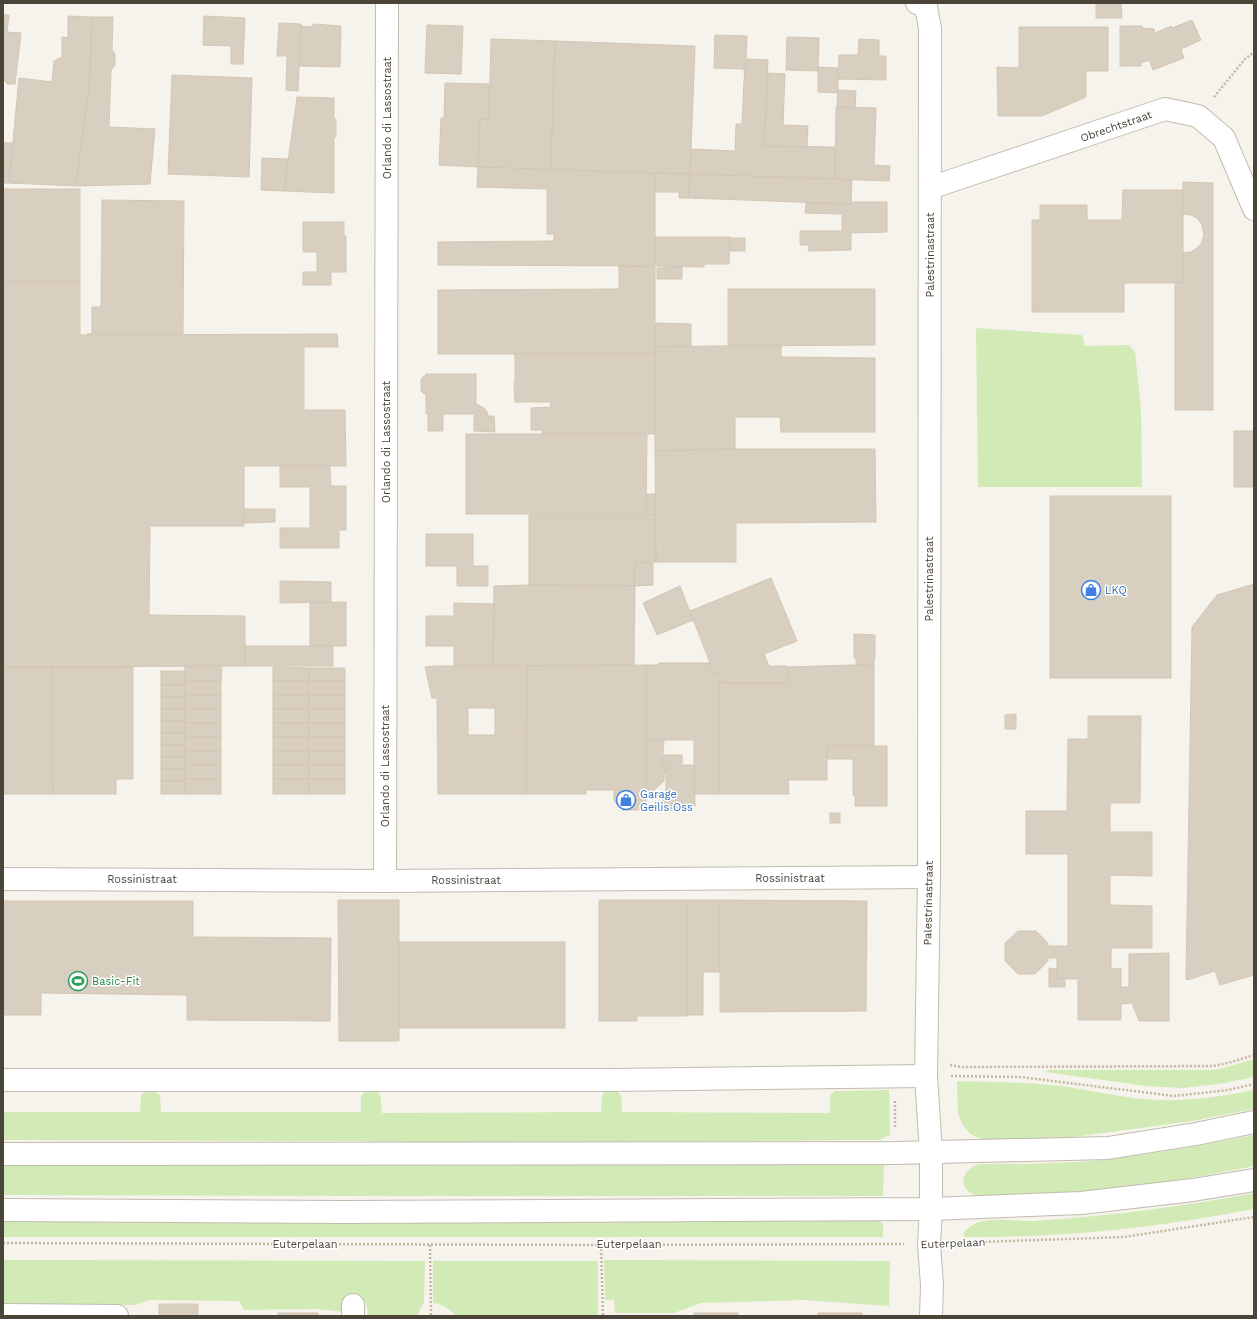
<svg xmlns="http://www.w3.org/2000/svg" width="1257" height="1319" font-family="'Work Sans',sans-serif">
	<rect width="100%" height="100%" fill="#f6f3ec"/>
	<g fill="#d2eab5">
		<path d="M 976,328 L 1082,335 L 1085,346 L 1129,345 L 1135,352 L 1141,408 L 1142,487 L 978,487 Z"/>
		<path d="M 1254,1059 L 1254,1077 L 1225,1083 L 1184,1088 L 1146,1086 L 1045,1072 L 1049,1070 L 1211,1070 L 1220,1069 Z"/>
		<path d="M 957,1081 C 991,1082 1026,1082 1060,1086 C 1095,1090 1128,1100 1163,1100 C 1194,1101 1224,1096 1254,1090 L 1254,1109 L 1192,1121 L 1073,1137 L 984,1140 L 970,1134 L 962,1124 L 958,1113 Z"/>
		<path d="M 148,1090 L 153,1090 L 160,1095 L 161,1112 L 361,1112 L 361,1096 L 367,1090 C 385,1091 380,1099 382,1113 L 601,1112 L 602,1097 L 605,1091 C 625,1089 621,1098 622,1112 L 830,1113 C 831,1106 827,1095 835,1091 L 889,1090 L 890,1135 L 879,1140 L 463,1143 L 355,1141 L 3,1140 L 3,1112 L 140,1112 L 141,1095 Z"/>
		<path d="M 1254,1135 L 1254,1166 C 1191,1179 1126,1189 1061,1193 C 1034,1195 1006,1195 979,1196 C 976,1195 972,1194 969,1192 C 957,1182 966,1168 979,1164 C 1022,1164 1066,1164 1110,1159 C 1158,1153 1206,1145 1254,1135 Z"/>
		<path d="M 3,1165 L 884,1165 L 883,1196 L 354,1196 L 3,1195 Z"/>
		<path d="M 1254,1193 L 1254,1209 C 1180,1223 1106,1233 1031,1236 C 1008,1237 986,1237 964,1237 L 963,1234 C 965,1231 968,1228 971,1226 C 987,1215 1015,1222 1034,1221 C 1108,1216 1181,1207 1254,1193 Z"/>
		<path d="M 3,1220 L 878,1221 L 883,1223 L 883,1237 L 3,1237 Z"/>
		<path d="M 3,1260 L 425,1261 L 424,1302 L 417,1316 L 367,1316 C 369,1307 366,1301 358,1297 L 343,1312 L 318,1309 L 244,1310 L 239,1301 L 150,1300 L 134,1305 L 101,1305 L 3,1311 Z"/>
		<path d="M 604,1260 L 890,1261 L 889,1306 L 804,1300 L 701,1303 L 674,1313 L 615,1313 L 614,1300 L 605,1300 Z"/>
		<path d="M 433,1261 L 598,1261 L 598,1316 L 457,1316 C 449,1310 444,1304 433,1303 Z"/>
	</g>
	<g fill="#d8cfc1" stroke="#d3c7b4" fill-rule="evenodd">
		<path d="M 1096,3 L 1121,3 L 1122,18 L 1096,18 Z"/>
		<path d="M 3,15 L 9,15 L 7,32 L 21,33 L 15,84 L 7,84 L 3,78 Z"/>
		<path d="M 68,16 L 92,17 L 90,78 L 76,186 L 9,183 L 19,78 L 52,82 L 54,61 L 62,57 L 62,37 L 68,38 Z"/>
		<path d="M 204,16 L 245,18 L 243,64 L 231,64 L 231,46 L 203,45 Z"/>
		<path d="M 92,17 L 113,17 L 112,50 L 115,54 L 115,65 L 111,70 L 109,127 L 155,129 L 150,184 L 76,186 L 90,78 Z"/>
		<path d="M 1192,20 L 1201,40 L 1181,49 L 1184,58 L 1153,70 L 1149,60 L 1141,63 L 1141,66 L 1120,66 L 1120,26 L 1142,26 L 1142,28 L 1154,29 L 1155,33 L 1171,26 L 1172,28 Z"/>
		<path d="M 279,23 L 301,24 L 298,91 L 286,90 L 287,56 L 277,56 Z"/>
		<path d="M 313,24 L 341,26 L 340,67 L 299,66 L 301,26 L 313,27 Z"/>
		<path d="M 427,25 L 463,26 L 461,74 L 425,73 Z"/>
		<path d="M 1019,27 L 1108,27 L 1108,71 L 1086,71 L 1086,97 L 1042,116 L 998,116 L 997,67 L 1019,68 Z"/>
		<path d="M 715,35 L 747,36 L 745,80 L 744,69 L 714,68 Z"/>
		<path d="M 787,37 L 819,38 L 818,71 L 786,70 Z"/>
		<path d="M 491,39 L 555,41 L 551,170 L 478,167 L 480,119 L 489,119 Z"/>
		<path d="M 859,39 L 879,40 L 879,56 L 886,56 L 886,80 L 838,79 L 839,55 L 858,55 Z"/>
		<path d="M 555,41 L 695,46 L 690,174 L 551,170 Z"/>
		<path d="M 747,59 L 768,60 L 764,146 L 835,147 L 835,179 L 690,174 L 691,149 L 735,151 L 736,124 L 742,124 L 744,80 Z"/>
		<path d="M 818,67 L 838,68 L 838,93 L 818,92 Z"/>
		<path d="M 768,73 L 785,74 L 783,125 L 808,126 L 807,147 L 764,146 Z"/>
		<path d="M 172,75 L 252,78 L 249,177 L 168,174 Z"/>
		<path d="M 445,83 L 489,84 L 489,119 L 480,119 L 478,167 L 439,165 L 441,118 L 444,118 Z"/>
		<path d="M 838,90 L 856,91 L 855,108 L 837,107 Z"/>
		<path d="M 297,97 L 334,98 L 334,119 L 336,119 L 336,137 L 334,137 L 334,193 L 284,191 Z"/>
		<path d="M 836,107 L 876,108 L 874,165 L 890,166 L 889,181 L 835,179 Z"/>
		<path d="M 3,143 L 12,143 L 9,183 L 3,183 Z"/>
		<path d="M 262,158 L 288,159 L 284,191 L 261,190 Z"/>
		<path d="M 478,167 L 655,173 L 655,266 L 438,265 L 438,242 L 554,241 L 554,234 L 547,234 L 547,189 L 477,187 Z"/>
		<path d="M 655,173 L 690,174 L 689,198 L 679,198 L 679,192 L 655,192 Z"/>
		<path d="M 690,174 L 852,180 L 851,204 L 689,198 Z"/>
		<path d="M 1183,182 L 1213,183 L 1213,410 L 1175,410 L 1175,283 L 1183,283 L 1183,253 L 1191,252 L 1197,248 L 1201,244 L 1204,235 L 1202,225 L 1198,219 L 1191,215 L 1183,214 Z"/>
		<rect x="3" y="189" width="77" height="93"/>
		<path d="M 1123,190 L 1183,190 L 1183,283 L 1124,283 L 1124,312 L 1032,312 L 1032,220 L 1040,220 L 1040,205 L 1087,205 L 1087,220 L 1122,220 Z"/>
		<path d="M 102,200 L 184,201 L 183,334 L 87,334 L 101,334 L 101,333 L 92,333 L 92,307 L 101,307 Z"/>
		<path d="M 851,202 L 887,202 L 887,232 L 851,233 L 851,250 L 808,251 L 809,245 L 800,245 L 800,231 L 842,231 L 842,214 L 805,213 L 806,203 L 851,204 Z"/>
		<path d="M 303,222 L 344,222 L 344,236 L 346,236 L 346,272 L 331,272 L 331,285 L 303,285 L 303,272 L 317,272 L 317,252 L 303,252 Z"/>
		<path d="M 655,237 L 730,237 L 729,264 L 704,264 L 704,267 L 655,266 Z"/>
		<rect x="730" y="238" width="15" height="13"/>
		<path d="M 619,266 L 655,267 L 655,354 L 438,354 L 438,290 L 619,289 Z"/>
		<path d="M 682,267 L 682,279 L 657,279 L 657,268 Z"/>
		<path d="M 3,282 L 80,282 L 80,335 L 337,334 L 338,347 L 304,347 L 304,410 L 345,410 L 346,466 L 244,466 L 244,526 L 150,526 L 149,615 L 245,616 L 245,666 L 3,667 Z"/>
		<path d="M 728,289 L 875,289 L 875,345 L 728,346 Z"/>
		<path d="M 655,323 L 691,324 L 691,346 L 655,347 Z"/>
		<path d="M 781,345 L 781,357 L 875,358 L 875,432 L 781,432 L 780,417 L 735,417 L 735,449 L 655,451 L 655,347 Z"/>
		<path d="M 515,354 L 655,354 L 655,434 L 542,434 L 542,430 L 531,430 L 531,408 L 551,407 L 550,402 L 515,402 L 514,383 L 515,383 Z"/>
		<path d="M 426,374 L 476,374 L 476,404 L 484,408 L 487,412 L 488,416 L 494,416 L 495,432 L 474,431 L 474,414 L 443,414 L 443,431 L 428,431 L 428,413 L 426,414 L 426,394 L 424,394 L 421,391 L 421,379 L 424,376 L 426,376 Z"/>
		<rect x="1234" y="431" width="20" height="56"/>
		<path d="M 466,434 L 647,434 L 646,514 L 466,514 Z"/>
		<path d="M 735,449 L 875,449 L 876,522 L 736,523 L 736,562 L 656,562 L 655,451 Z"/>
		<path d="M 280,466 L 330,466 L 331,486 L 346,486 L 346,530 L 339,530 L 339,548 L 280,548 L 280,528 L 310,528 L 310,487 L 280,487 Z"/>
		<path d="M 647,494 L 655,494 L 655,515 L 646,514 Z"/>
		<rect x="1050" y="496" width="121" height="182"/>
		<path d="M 244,509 L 275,509 L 275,522 L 244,523 Z"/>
		<path d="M 529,515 L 655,515 L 656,562 L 635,562 L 635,586 L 529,585 Z"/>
		<path d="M 426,534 L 473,534 L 473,566 L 488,566 L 488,586 L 457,586 L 457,566 L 426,566 Z"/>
		<path d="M 635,562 L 653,563 L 653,585 L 634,586 Z"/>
		<path d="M 771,578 L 797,641 L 764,654 L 769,666 L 787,666 L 788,683 L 722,683 L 719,674 L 715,676 L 690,611 Z"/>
		<path d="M 280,581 L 331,582 L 331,602 L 280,603 Z"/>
		<path d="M 1254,584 L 1254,975 L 1220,985 L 1215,971 L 1187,980 L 1186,979 L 1192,627 L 1217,595 Z"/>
		<path d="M 529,585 L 635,586 L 634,665 L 493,666 L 494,586 Z"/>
		<path d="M 680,586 L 693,620 L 657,635 L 643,603 Z"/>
		<path d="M 346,602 L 346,646 L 310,646 L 310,603 Z"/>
		<path d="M 454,603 L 494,604 L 493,666 L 454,666 L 454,646 L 426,646 L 426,616 L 454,616 Z"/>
		<path d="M 854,634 L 875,635 L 875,658 L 874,658 L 874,666 L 856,665 L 856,658 L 854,658 Z"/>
		<rect x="245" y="646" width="88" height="20"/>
		<path d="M 659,663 L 710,663 L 715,676 L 719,674 L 722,683 L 719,683 L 719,794 L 694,794 L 694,740 L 647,740 L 646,665 L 659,665 Z"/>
		<path d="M 646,665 L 646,810 L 623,810 L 614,801 L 614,790 L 586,790 L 586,794 L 526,794 L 527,666 Z"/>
		<path d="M 854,665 L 874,666 L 874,746 L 827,746 L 827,780 L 788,780 L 789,794 L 719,794 L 719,683 L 788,683 L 788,667 Z"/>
		<path d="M 185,666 L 222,666 L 221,681 L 185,681 Z"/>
		<path d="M 437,666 L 527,666 L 526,794 L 438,794 L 437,698 L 432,698 L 425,667 ZM 468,708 L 495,708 L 495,735 L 468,735 Z"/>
		<path d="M 3,667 L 52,667 L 53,794 L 3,794 Z"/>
		<path d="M 52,667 L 133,667 L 133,779 L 116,779 L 116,794 L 53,794 Z"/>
		<path d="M 273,667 L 309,668 L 309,681 L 273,681 Z"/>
		<rect x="309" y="668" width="36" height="13"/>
		<rect x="161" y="671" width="24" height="14"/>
		<rect x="185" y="681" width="36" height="14"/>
		<rect x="273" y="681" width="36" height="14"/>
		<rect x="309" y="681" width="36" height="14"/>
		<rect x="161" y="685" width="24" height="12"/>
		<rect x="185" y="695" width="36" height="14"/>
		<rect x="273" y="695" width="36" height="14"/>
		<rect x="309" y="695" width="36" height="14"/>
		<rect x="161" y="697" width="24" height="12"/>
		<rect x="161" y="709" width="24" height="12"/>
		<rect x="185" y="709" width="36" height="14"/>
		<rect x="273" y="709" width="36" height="14"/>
		<rect x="309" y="709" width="36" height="14"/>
		<path d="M 1016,714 L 1016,729 L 1005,729 L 1005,715 Z"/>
		<path d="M 1088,716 L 1141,716 L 1140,803 L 1110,803 L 1110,832 L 1152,832 L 1152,876 L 1110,875 L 1110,905 L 1152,906 L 1152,948 L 1111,948 L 1111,969 L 1121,968 L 1121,987 L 1129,987 L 1129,954 L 1169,953 L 1169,1021 L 1139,1021 L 1132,1003 L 1121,1004 L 1121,1020 L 1078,1020 L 1078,979 L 1057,979 L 1057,958 L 1048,958 L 1048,961 L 1035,974 L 1018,974 L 1005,961 L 1005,943 L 1018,931 L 1036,931 L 1048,943 L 1048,946 L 1068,946 L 1068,854 L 1026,854 L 1026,811 L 1067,811 L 1068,739 L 1088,739 Z"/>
		<rect x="161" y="721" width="24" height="12"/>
		<rect x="185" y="723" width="36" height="14"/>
		<rect x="273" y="723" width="36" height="14"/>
		<rect x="309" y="723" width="36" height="14"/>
		<rect x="161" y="733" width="24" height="12"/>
		<rect x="185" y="737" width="36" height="14"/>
		<rect x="273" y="737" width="36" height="14"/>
		<rect x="309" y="737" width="36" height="14"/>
		<path d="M 647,740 L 664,740 L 662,765 L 666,765 L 666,774 L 664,774 L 664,781 L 653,791 L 646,791 Z"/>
		<rect x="161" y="745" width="24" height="12"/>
		<path d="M 827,746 L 887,746 L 887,806 L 855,806 L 855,795 L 853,795 L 853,759 L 827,759 Z"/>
		<rect x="185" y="751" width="36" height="14"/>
		<rect x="273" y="751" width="36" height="14"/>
		<rect x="309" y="751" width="36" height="14"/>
		<path d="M 663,755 L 682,755 L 682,765 L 694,765 L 695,806 L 678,806 L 678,810 L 662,810 L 662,799 L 666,799 L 666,765 L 662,765 Z"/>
		<rect x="161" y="757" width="24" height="12"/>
		<rect x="185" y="765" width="36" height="14"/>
		<rect x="273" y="765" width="36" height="14"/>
		<rect x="309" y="765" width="36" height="14"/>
		<rect x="161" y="769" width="24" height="12"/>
		<rect x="185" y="779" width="36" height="15"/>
		<rect x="273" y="779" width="36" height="15"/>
		<rect x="309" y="779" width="36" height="15"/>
		<rect x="161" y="781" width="24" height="13"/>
		<rect x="830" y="813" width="10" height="10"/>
		<path d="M 338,900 L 399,900 L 399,1041 L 339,1041 Z"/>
		<path d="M 599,900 L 687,900 L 687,1016 L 637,1016 L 637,1021 L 599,1021 Z"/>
		<path d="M 687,900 L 719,900 L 719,972 L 703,972 L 703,1015 L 687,1015 Z"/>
		<path d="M 719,900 L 867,901 L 866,1011 L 720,1012 L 720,972 L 719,972 Z"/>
		<path d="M 3,901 L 193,901 L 193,937 L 331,938 L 330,1021 L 187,1020 L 187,995 L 41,993 L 41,1015 L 3,1015 Z"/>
		<rect x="399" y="942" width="166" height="86"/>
		<path d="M 1049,968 L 1057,969 L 1057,979 L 1065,979 L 1065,987 L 1049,987 Z"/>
		<rect x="159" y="1304" width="39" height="12"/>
		<rect x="278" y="1313" width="40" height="3"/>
		<rect x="694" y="1313" width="44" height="3"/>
		<rect x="818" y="1313" width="44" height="3"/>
	</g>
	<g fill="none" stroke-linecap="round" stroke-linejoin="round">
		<g stroke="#c2bbae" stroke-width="24">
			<g id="minor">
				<path d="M 917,3 L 926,7 L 930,28 L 929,877 L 926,1076 L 931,1152 L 931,1209 L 929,1244 L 932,1285 L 931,1316"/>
				<path d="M 930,188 L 1165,109 L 1198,116 L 1224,138 L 1254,209"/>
				<path d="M 3,879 L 385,881 L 929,877"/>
				<path d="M 385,881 L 387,3"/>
				<path d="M 3,1080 L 611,1080 L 926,1076"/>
				<path d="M 3,1154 L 895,1153 L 1108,1148 L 1196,1134 L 1254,1122"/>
				<path d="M 3,1210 L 344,1212 L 931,1209 L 1081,1203 L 1193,1190 L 1254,1180"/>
				<path d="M 353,1305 L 353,1316"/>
				<path d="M 3,1315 L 117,1316"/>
			</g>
		</g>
		<g stroke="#c4b79f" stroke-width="2.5" stroke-dasharray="2 2" stroke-linecap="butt">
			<path d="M 1214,97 L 1245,59 L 1254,52"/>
			<path d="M 950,1065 L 962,1067 L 1213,1066 L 1228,1063 L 1254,1055"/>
			<path d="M 951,1076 L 1020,1077 L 1174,1096 L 1228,1090 L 1254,1084"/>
			<path d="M 895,1101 L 895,1128"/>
			<path d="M 3,1243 L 601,1245 L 904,1244"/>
			<path d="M 953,1243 L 1124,1237 L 1254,1217"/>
			<path d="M 430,1245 L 431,1316"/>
			<path d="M 601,1245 L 603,1316"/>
		</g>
		<use href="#minor" stroke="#fff" stroke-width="22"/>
	</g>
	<defs>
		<g id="shop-ring" transform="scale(1)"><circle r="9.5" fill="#fff" stroke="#3f7fe0" stroke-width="1.5"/><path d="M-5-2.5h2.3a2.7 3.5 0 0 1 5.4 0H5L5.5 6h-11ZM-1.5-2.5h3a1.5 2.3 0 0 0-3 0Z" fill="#3f7fe0"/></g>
		<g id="stadium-ring" transform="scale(1)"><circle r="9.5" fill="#fff" stroke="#2e9e5b" stroke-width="1.5"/><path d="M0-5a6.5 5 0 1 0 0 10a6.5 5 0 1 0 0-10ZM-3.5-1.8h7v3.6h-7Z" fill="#2e9e5b"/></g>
	</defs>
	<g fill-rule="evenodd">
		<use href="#shop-ring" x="1091" y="590"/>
		<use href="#shop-ring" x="626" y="800"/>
		<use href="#stadium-ring" x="78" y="981"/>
	</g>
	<g text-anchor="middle" stroke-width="3" stroke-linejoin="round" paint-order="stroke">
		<g font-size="11" fill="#4b4439" stroke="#fff">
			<text transform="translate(387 118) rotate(-90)" y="4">Orlando di Lassostraat</text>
			<text transform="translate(1116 126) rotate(-19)" y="4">Obrechtstraat</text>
			<text transform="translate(930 255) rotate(-90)" y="4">Palestrinastraat</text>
			<text transform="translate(386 442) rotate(-90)" y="4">Orlando di Lassostraat</text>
			<text transform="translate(929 579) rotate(-90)" y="4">Palestrinastraat</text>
			<text transform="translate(385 766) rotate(-90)" y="4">Orlando di Lassostraat</text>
			<text x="790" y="882">Rossinistraat</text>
			<text x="142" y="883">Rossinistraat</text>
			<text x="466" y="884">Rossinistraat</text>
			<text transform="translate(928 903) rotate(-89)" y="4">Palestrinastraat</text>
			<text transform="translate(953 1243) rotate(-2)" y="4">Euterpelaan</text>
			<text x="305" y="1248">Euterpelaan</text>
			<text x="629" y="1248">Euterpelaan</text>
		</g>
		<g font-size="11" fill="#366cbe" stroke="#fff" text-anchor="start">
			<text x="1105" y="594">LKQ</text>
			<text x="640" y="798">Garage<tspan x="640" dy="13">Geilis Oss</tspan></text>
		</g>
		<g font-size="11" fill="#27864d" stroke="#fff" text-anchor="start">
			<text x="92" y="985">Basic-Fit</text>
		</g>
	</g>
	<rect width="1257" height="1319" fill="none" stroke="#4b4439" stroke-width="8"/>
</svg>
